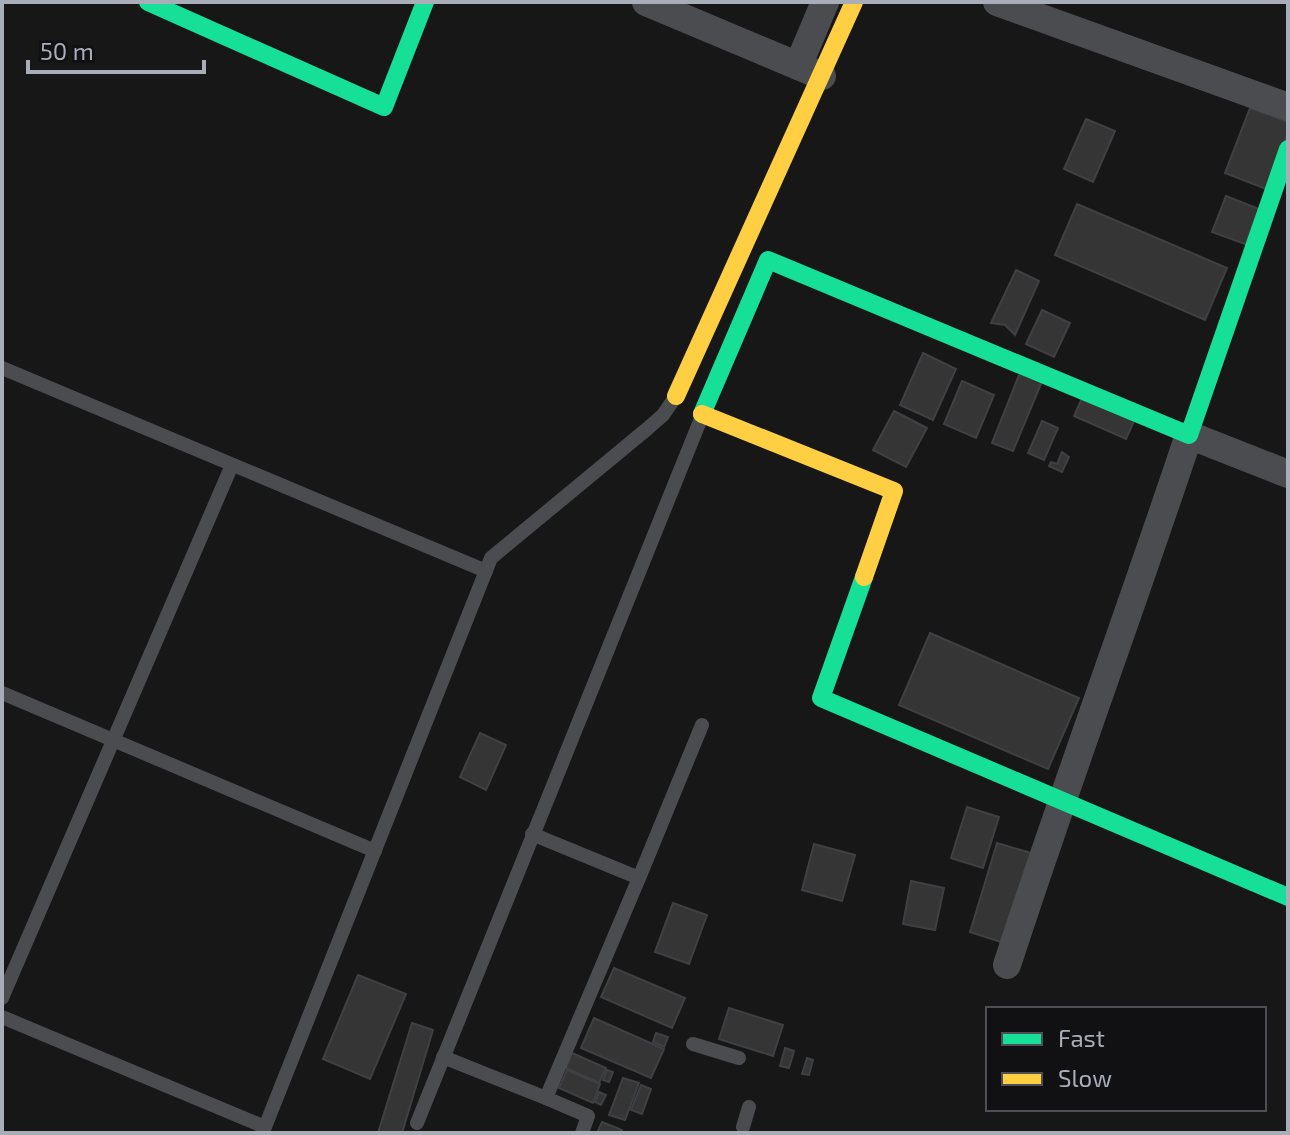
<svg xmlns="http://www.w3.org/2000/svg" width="1290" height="1135" font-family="'Exo 2',sans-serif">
	<rect width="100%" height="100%" fill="#171717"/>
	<g fill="#353536" stroke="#3f4043" stroke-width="2">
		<path d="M 1250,108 L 1288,122 L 1288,132 L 1266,189 L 1225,173 Z"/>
		<path d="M 1086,119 L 1115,131 L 1093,182 L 1064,169 Z"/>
		<path d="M 1226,196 L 1259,209 L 1245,244 L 1212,232 Z"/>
		<path d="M 1077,204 L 1227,268 L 1205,320 L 1055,255 Z"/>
		<path d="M 1016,270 L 1039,281 L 1015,335 L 1005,325 L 991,323 Z"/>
		<path d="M 1042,310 L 1070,323 L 1054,357 L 1026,344 Z"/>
		<path d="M 923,353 L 956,369 L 933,420 L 900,405 Z"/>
		<path d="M 1021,370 L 1043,379 L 1013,451 L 992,443 Z"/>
		<path d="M 962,381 L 994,395 L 976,438 L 944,424 Z"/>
		<path d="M 1082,398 L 1134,421 L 1126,439 L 1074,416 Z"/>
		<path d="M 894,411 L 927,428 L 906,467 L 873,450 Z"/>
		<path d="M 1042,421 L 1058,428 L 1044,460 L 1028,453 Z"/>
		<path d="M 1062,452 L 1069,457 L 1062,472 L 1049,466 L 1051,462 L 1057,464 Z"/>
		<path d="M 930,633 L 1079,698 L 1048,769 L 899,705 Z"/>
		<path d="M 480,733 L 506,745 L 486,790 L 460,777 Z"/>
		<path d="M 967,807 L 999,817 L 983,868 L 951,858 Z"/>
		<path d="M 997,843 L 1031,853 L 1004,943 L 970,932 Z"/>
		<path d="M 814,844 L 855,855 L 842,901 L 802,890 Z"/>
		<path d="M 911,881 L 944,888 L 935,930 L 903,924 Z"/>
		<path d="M 673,903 L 707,915 L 689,964 L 655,952 Z"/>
		<path d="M 614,968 L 685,998 L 672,1028 L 601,997 Z"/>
		<path d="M 358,975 L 406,994 L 370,1079 L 323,1059 Z"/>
		<path d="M 729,1008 L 783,1025 L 773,1056 L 719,1039 Z"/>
		<path d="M 594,1018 L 664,1049 L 651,1078 L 581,1048 Z"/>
		<path d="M 412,1023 L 433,1030 L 402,1133 L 378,1133 Z"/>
		<path d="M 656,1033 L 668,1037 L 664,1047 L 653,1042 Z"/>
		<path d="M 785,1048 L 794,1051 L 789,1068 L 780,1066 Z"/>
		<path d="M 572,1053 L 606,1068 L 599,1083 L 566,1068 Z"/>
		<path d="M 807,1058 L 813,1060 L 809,1075 L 802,1074 Z"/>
		<path d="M 567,1070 L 600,1084 L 593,1103 L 559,1088 Z"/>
		<path d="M 607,1070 L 613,1072 L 609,1082 L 603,1080 Z"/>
		<path d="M 623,1078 L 639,1083 L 625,1120 L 609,1115 Z"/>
		<path d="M 641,1085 L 651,1089 L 642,1114 L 631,1110 Z"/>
		<path d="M 599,1092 L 606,1095 L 601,1105 L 595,1102 Z"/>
		<path d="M 602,1122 L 622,1130 L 621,1133 L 597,1133 Z"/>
	</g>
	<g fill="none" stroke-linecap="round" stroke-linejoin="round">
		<g stroke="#4b4c50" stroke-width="14">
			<path d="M 2,368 L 486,571"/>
			<path d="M 2,693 L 375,851"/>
			<path d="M 639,878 L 702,725"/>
			<path d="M 2,998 L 232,465"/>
			<path d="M 2,1017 L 265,1127 L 491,558 L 647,429 L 663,415 L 676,396"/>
			<path d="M 693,1044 L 739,1058"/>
			<path d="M 443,1057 L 546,1098 L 639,878 L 532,834"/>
			<path d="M 546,1098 L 588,1116 L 582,1133"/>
			<path d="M 417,1123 L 702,416"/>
			<path d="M 743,1127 L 749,1107"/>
		</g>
		<g stroke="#4b4c50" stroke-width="28">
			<path d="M 646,2 L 822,76"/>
			<path d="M 997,2 L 1288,107"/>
			<path d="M 798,66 L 825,2"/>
			<path d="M 1007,965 C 1065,787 1130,612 1189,435 L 1288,474"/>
		</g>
		<g stroke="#16e098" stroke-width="18">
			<path d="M 148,2 L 384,107 L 425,2"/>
			<path d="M 702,414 L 768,260 L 1189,435 L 1288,149"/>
			<path d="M 864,577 L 821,698 L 1288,897"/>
		</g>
		<g stroke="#ffcf43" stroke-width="18">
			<path d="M 676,396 L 854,2"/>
			<path d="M 702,414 L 894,491 L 864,577"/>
		</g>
	</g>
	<rect width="1290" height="1135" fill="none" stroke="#a8adb8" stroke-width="8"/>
	<rect x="986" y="1007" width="280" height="104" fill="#111113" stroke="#4d4f55" stroke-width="2"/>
	<rect x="1002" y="1033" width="40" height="12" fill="#16e098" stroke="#4d4f55" stroke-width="2"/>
	<text x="1058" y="1047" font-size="24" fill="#a8adb8">Fast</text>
	<rect x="1002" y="1073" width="40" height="12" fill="#ffcf43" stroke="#4d4f55" stroke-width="2"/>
	<text x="1058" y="1087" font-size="24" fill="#a8adb8">Slow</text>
	<path d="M28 60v12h176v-12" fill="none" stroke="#a8adb8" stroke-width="4"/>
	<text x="40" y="60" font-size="24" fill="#a8adb8" stroke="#111113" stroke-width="6" paint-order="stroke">50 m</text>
</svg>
